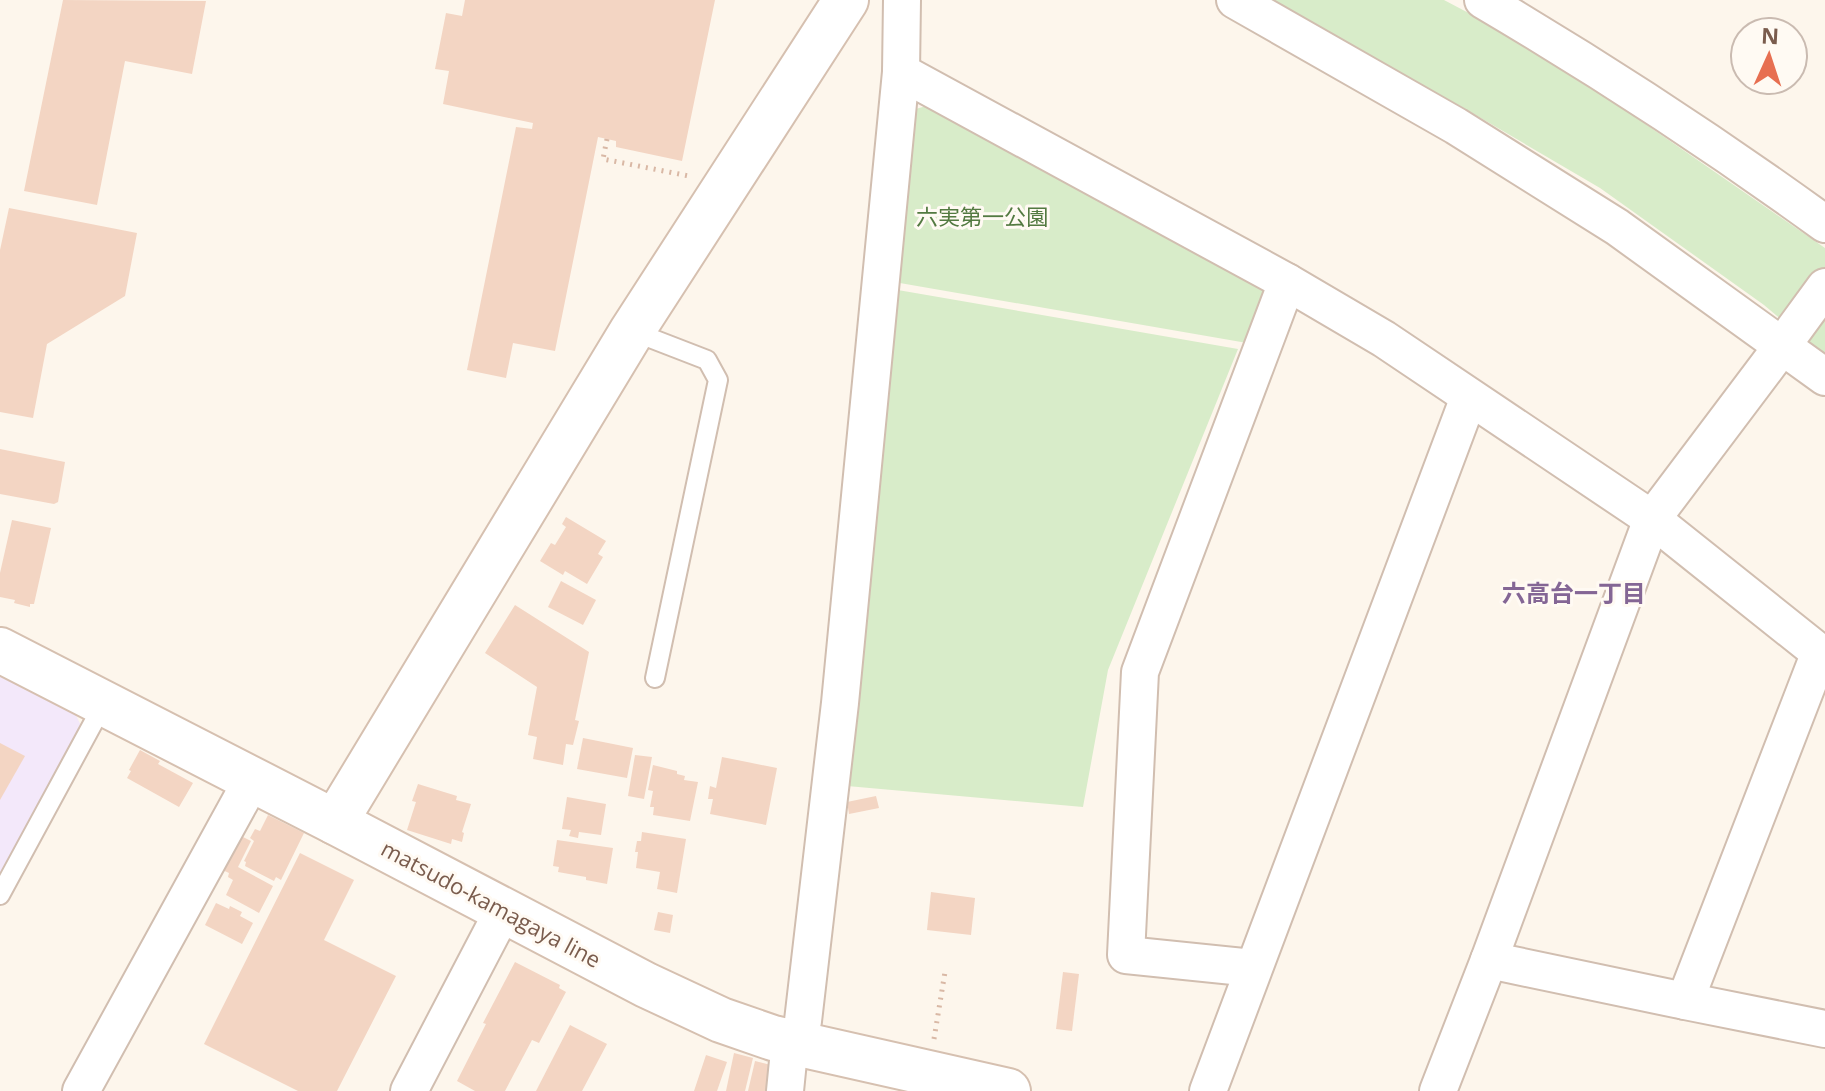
<svg xmlns="http://www.w3.org/2000/svg" width="1825" height="1091" font-family="'Open Sans','Noto Sans JP',sans-serif">
	<rect width="100%" height="100%" fill="#fdf6ec"/>
	<path fill="#f3e8fa" d="M 0,676 L 76,715 L 82,728 L 0,875 Z"/>
	<g fill="#d8ecc9">
		<path d="M 1265,0 L 1444,0 L 1537,49 L 1825,248 L 1825,356 L 1764,305 L 1600,188 L 1462,107 Z"/>
		<path d="M 937,103 L 1258,280 L 1268,301 L 1247,343 L 894,282 L 912,110 Z"/>
		<path d="M 892,289 L 1238,349 L 1108,670 L 1083,807 L 836,785 Z"/>
	</g>
	<g fill="#f3d5c3">
		<path d="M 63,0 L 206,1 L 192,74 L 125,61 L 97,205 L 24,191 Z"/>
		<path d="M 465,0 L 715,0 L 682,161 L 616,147 L 616,141 L 598,137 L 555,351 L 513,343 L 506,378 L 467,370 L 516,127 L 532,129 L 533,123 L 443,104 L 449,71 L 435,69 L 446,13 L 462,16 Z"/>
		<path d="M 9,208 L 137,233 L 125,296 L 47,344 L 33,418 L 0,412 L 0,250 Z"/>
		<path d="M 0,449 L 65,462 L 58,502 L 54,504 L 0,494 Z"/>
		<path d="M 566,517 L 606,541 L 598,554 L 603,557 L 587,584 L 565,571 L 563,575 L 540,561 L 551,543 L 555,545 L 566,527 L 562,524 Z"/>
		<path d="M 12,520 L 51,528 L 34,604 L 30,604 L 30,607 L 14,603 L 15,600 L 0,597 L 0,573 Z"/>
		<path d="M 561,581 L 596,600 L 583,625 L 548,607 Z"/>
		<path d="M 515,605 L 589,652 L 575,720 L 579,721 L 573,745 L 566,744 L 563,765 L 533,759 L 537,737 L 528,735 L 537,687 L 485,653 Z"/>
		<path d="M 583,738 L 633,748 L 627,778 L 577,769 Z"/>
		<path d="M 0,743 L 25,756 L 0,800 Z"/>
		<path d="M 140,750 L 160,761 L 158,764 L 193,783 L 179,807 L 127,778 L 131,771 L 129,770 Z"/>
		<path d="M 635,755 L 652,757 L 644,799 L 628,796 Z"/>
		<path d="M 722,757 L 777,768 L 766,825 L 710,814 L 713,799 L 708,799 L 710,786 L 716,788 Z"/>
		<path d="M 653,765 L 677,771 L 677,774 L 685,776 L 684,780 L 698,782 L 690,821 L 653,815 L 654,807 L 650,807 L 653,791 L 648,790 Z"/>
		<path d="M 418,784 L 457,796 L 456,800 L 471,804 L 462,832 L 464,833 L 462,842 L 452,839 L 451,844 L 407,830 L 416,802 L 412,801 Z"/>
		<path d="M 876,796 L 879,808 L 849,814 L 847,802 Z"/>
		<path d="M 567,797 L 606,804 L 601,835 L 579,832 L 578,838 L 569,836 L 571,830 L 562,829 Z"/>
		<path d="M 268,815 L 304,833 L 281,880 L 276,877 L 274,881 L 245,866 L 246,862 L 244,861 L 254,841 L 250,838 L 255,829 L 260,831 Z"/>
		<path d="M 231,831 L 251,841 L 238,867 L 273,886 L 259,913 L 226,895 L 233,880 L 228,877 L 229,873 L 216,867 Z"/>
		<path d="M 642,832 L 686,839 L 677,893 L 657,889 L 660,872 L 636,868 L 638,852 L 635,852 L 637,841 L 641,841 Z"/>
		<path d="M 557,840 L 613,848 L 607,884 L 586,880 L 586,877 L 558,872 L 559,867 L 553,866 Z"/>
		<path d="M 300,853 L 354,880 L 324,940 L 396,976 L 337,1091 L 298,1091 L 204,1044 Z"/>
		<path d="M 931,892 L 975,898 L 971,935 L 927,930 Z"/>
		<path d="M 216,903 L 229,909 L 230,906 L 242,912 L 240,916 L 253,923 L 242,944 L 205,925 Z"/>
		<path d="M 658,912 L 673,915 L 670,933 L 654,930 Z"/>
		<path d="M 515,962 L 560,985 L 559,988 L 566,992 L 539,1043 L 532,1040 L 505,1091 L 475,1091 L 457,1081 L 486,1024 L 483,1023 Z"/>
		<path d="M 1063,972 L 1079,974 L 1072,1031 L 1056,1029 Z"/>
		<path d="M 570,1025 L 607,1044 L 582,1091 L 536,1091 Z"/>
		<path d="M 734,1053 L 753,1058 L 745,1091 L 726,1091 Z"/>
		<path d="M 706,1055 L 727,1062 L 717,1091 L 694,1091 Z"/>
		<path d="M 755,1061 L 775,1066 L 774,1091 L 748,1091 Z"/>
	</g>
	<g fill="none" stroke-linecap="round" stroke-linejoin="round">
		<g stroke="#d1beb0" stroke-width="22">
			<g id="lane">
				<path d="M 632,331 L 707,360 L 718,380 L 655,678"/>
				<path d="M 0,895 L 104,703"/>
			</g>
		</g>
		<g stroke="#d1beb0" stroke-width="40">
			<g id="street">
				<path d="M 1235,0 L 1456,126 L 1617,227 L 1825,377"/>
				<path d="M 1483,0 C 1600,69 1715,144 1825,224"/>
				<path d="M 901,72 L 1287,282 L 1384,339 L 1652,519 L 1825,657"/>
				<path d="M 1820,652 L 1685,1001 L 1825,1029"/>
				<path d="M 1489,960 L 1685,1001"/>
				<path d="M 1253,968 L 1126,955 L 1140,672 L 1287,282"/>
				<path d="M 81,1091 L 252,780"/>
				<path d="M 409,1091 L 503,911"/>
				<path d="M 785,1091 L 788,1061 L 797,1044 L 803,1021 L 840,703 L 901,72 L 902,0"/>
				<path d="M 1208,1091 L 1469,397"/>
				<path d="M 1438,1091 L 1489,960 L 1652,519 L 1771,361 L 1825,287"/>
			</g>
		</g>
		<g stroke="#d6c0b0" stroke-width="48">
			<g id="secondary">
				<path d="M 0,650 L 335,822 L 646,985 L 721,1020 L 773,1038 L 1008,1091"/>
				<path d="M 335,822 L 632,331 L 846,0"/>
			</g>
		</g>
		<g stroke="#d9b8a5" stroke-width="5" stroke-dasharray="2 6" stroke-linecap="butt">
			<path d="M 607,139 L 603,159 L 689,176"/>
			<path d="M 934,1039 L 945,972"/>
		</g>
		<use href="#lane" stroke="#fff" stroke-width="18"/>
		<use href="#street" stroke="#fff" stroke-width="36"/>
		<use href="#secondary" stroke="#fff" stroke-width="44"/>
	</g>
	<g text-anchor="middle" stroke-width="6" stroke-linejoin="round" paint-order="stroke">
		<g font-size="22" fill="#537a41" stroke="#fffaf3">
			<text x="982" y="225">六実第一公園</text>
		</g>
		<g font-size="22" fill="#7a5c4d" stroke="#fffaf3">
			<text transform="translate(491 904) rotate(28)" y="8">matsudo-kamagaya line</text>
		</g>
		<g font-size="24" font-weight="bold" fill="#846695" stroke="#fffaf3">
			<text x="1574" y="602">六高台一丁目</text>
		</g>
	</g>
	<g transform="translate(1769 56) rotate(3)"><circle r="38" fill="#fffaf3" stroke="#cabbb1" stroke-width="2"/>
	<path d="M0-6L14 30L0 20L-14 30Z" fill="#e76f51"/>
	<text y="-12" font-size="22" font-weight="bold" text-anchor="middle" fill="#7a5c4d">N</text>
	</g>
</svg>
